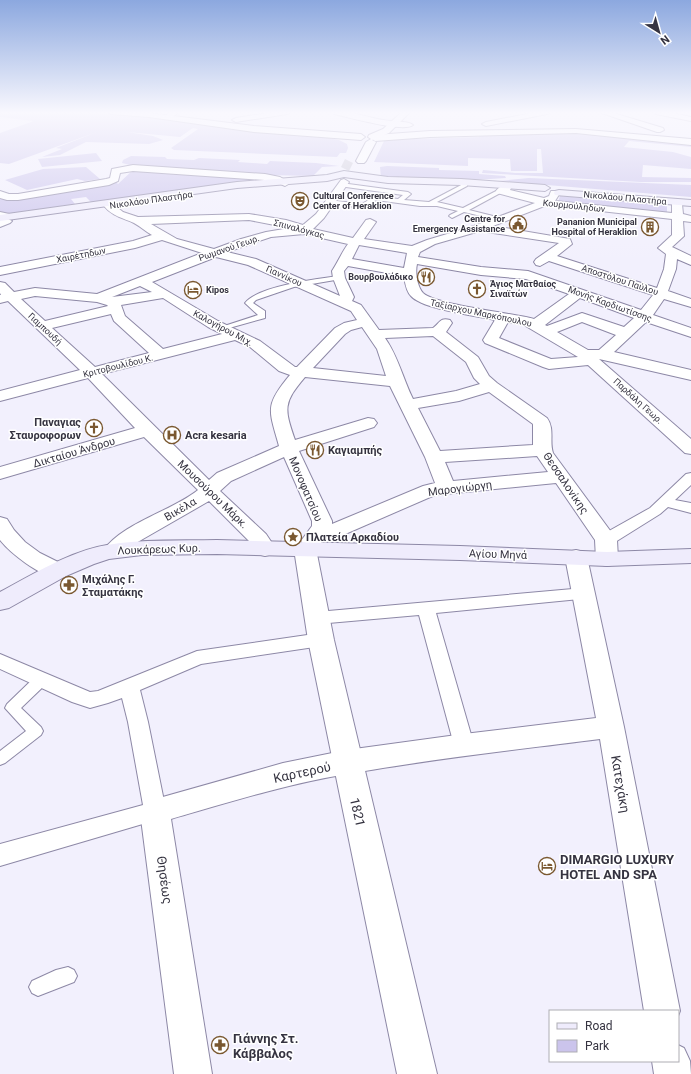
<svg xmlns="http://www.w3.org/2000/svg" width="691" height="1074" font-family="Roboto,sans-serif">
	<rect width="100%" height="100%" fill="#f2f0fd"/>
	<g fill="#cbc4ec">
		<path d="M 0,112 L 86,112 L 151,118 L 232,129 L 328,138 L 339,140 L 347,144 L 348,148 L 346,153 L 340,153 L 337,157 L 174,150 L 171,148 L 198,129 L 193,128 L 180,137 L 127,132 L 153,136 L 163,140 L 149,144 L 86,142 L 60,155 L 42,157 L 62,149 L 56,148 L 97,132 L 9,164 L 0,163 L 0,133 L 34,121 L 0,117 Z"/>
		<path d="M 578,133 L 691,144 L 691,147 L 629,141 L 624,147 L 673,152 L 691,157 L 691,169 L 643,165 L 642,177 L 691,178 L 691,182 L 641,182 L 482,173 L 483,170 L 515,173 L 543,173 L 541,149 L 537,149 L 537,171 L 511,171 L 510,159 L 468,158 L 468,166 L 374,162 L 384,141 L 408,139 L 480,137 L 479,136 Z"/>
		<path d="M 96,153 L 102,161 L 42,167 L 38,159 Z"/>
		<path d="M 131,156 L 165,157 L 167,159 L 194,160 L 199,158 L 240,160 L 238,162 L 267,164 L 270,161 L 316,163 L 339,166 L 322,167 L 313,176 L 267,175 L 130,165 L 122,163 L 123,160 Z"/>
		<path d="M 387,166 L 439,168 L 439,170 L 479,171 L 479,174 L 505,176 L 506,178 L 474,180 L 381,177 L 380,167 Z"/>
		<path d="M 86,167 L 100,179 L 85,181 L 77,179 L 27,190 L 5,180 L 43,169 Z"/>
		<path d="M 133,170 L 266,180 L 91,202 L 86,197 L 71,199 L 75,204 L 5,214 L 0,213 L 0,198 L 7,200 L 116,182 L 118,184 Z"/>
		<path d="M 529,178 L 691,185 L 691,197 L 499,181 Z"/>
		<path d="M 560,196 L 667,205 L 667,212 L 558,202 Z"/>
	</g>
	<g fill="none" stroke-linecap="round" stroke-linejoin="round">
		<path stroke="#cccad7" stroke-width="9" stroke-dasharray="9 4.5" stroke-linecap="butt" d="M 345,169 L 349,161"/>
		<g stroke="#8d88a6" stroke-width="2">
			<g id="service">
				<path d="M 341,183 L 408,192 L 411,194 L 404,200 L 429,202 L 465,183 L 467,184 L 467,186 L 437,202 L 463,208 L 502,188 L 504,189 L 504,191 L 469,210 L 505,219 L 502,221 L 464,212 L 452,218 L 449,216 L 450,215 L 458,211 L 437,206 L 420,206 L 376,200 L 363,208 L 327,203 L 326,202 L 329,200 L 362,204 L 375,196 L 398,199 L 403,195 L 339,186 L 339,184 Z"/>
				<path d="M 0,212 L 14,215 L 15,216 L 12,218 L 0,216 Z"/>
				<path d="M 339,276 L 341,277 L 341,279 L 294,287 L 256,300 L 253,303 L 265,311 L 265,318 L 222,330 L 218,328 L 258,315 L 245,303 C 258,286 317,279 339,276 Z"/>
				<path d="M 41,675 L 46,676 L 48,680 L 46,684 L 21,708 L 41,727 L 43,731 L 41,735 L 5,763 L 0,765 L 0,751 L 26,731 L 5,708 L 7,704 L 36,676 Z"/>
				<path d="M 68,967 L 74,970 L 77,976 L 74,982 L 38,996 L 32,993 L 29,987 L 32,981 L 56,970 Z"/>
			</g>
		</g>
		<g stroke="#8d88a6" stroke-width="2">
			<g id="pedestrian">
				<path d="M 691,473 L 691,485 L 675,500 L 691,503 L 691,513 L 668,507 L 660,514 L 612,544 L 606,545 L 600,544 L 598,540 L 600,536 L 650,508 L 686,474 Z"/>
				<path d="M 584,588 L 590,590 L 593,594 L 590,598 L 436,613 L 474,745 L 471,751 L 464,753 L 457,751 L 454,745 L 419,615 L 317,624 L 311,622 L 308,618 L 311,614 L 317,612 Z"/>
				<path d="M 321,633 L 328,635 L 330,640 L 328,645 L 201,664 L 140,690 L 148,722 L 166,811 L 163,818 L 0,866 L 0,844 L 143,805 L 128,722 L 122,698 L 108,703 L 90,708 L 72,702 L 0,669 L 0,654 L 90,692 L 98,691 L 197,651 Z"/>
			</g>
		</g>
		<g stroke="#8d88a6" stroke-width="2">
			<g id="minor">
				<path d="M 170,112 L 178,112 L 171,119 L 165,119 L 164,117 Z"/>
				<path d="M 274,112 L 291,112 L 287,114 L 236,122 L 232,120 L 236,118 Z"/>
				<path d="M 333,112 C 353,110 372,120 392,121 C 398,122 408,121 413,125 C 404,133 348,117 334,114 Z"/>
				<path d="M 537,112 L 551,112 L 547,114 L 486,126 L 482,124 L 486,122 Z"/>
				<path d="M 599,112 L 610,112 L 663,128 L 664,130 L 660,132 L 657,132 Z"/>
				<path d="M 655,112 L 668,112 L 691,117 L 691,121 L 656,114 Z"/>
				<path d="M 576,129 L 691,139 L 691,145 L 576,133 L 430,137 L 375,141 L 371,138 L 375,135 L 430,131 Z"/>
				<path d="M 133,165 L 265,174 L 280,177 L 290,183 L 285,186 L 274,181 L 265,180 L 133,171 L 120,173 L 118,181 L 109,185 L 18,200 L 7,200 L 0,198 L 0,191 L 9,194 L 18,194 L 106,179 L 110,178 L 112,169 Z"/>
				<path d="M 344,179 L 349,182 L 324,218 L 313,229 L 353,238 L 366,220 L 370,219 L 376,222 L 364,239 L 412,246 L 427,240 L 474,226 L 535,203 L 497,193 L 496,191 C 499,186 504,185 510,186 L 511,188 L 510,190 L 544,198 L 549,196 L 551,191 L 559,191 L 560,193 L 555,201 L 672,213 L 672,204 L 677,201 L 682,204 L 683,214 L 691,216 L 691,222 L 683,221 L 684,236 L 672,247 L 691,256 L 691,265 L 677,259 L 676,269 L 668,291 L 691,299 L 691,307 L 664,299 L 653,315 L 691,328 L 691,337 L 646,322 L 614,352 L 691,370 L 691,380 L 599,359 L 691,439 L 691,454 L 685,453 L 588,365 L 549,369 L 543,367 L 485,343 L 483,340 L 495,320 C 477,316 422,309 411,296 C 406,291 405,282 404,276 L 348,266 L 344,271 L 345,278 L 354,297 L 352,301 L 361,305 L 379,330 L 433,328 C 440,323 440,317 450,320 L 452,323 L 446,332 L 478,357 L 489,376 L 497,383 L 547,418 C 555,429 549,441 553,453 L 617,540 L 618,559 L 615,564 L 607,566 L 599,564 L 596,559 L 595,540 L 556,483 L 435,495 L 343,535 L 336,537 L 325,537 L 319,546 L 312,548 L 305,546 L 301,541 L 312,526 L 312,521 L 284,457 L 231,481 L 220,491 L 266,534 L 276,549 L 273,554 L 265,556 L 257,554 L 251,543 L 209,501 L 136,543 L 122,556 L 114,558 L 106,556 L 103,551 C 122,523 172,511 198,490 L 144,437 L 0,479 L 0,467 L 135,428 L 88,378 L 0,401 L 0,391 L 80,370 L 8,301 L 0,303 L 0,295 L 1,295 L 0,293 L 0,282 L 5,283 L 14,292 L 35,288 L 97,294 L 202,253 L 162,240 L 135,248 L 0,275 L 0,267 L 133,241 L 152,235 C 146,232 140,226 134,223 C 123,218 112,216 104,206 L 105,204 L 113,204 L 123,212 L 138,217 L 249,214 L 286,220 L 303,225 L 316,214 L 341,180 ZM 547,205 L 672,219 L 672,235 L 658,248 L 666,254 L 664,269 L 657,288 L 557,256 L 572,244 L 570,239 L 493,226 ZM 249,220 L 290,228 L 266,232 L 241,239 L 214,249 L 177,239 L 151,224 ZM 480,231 L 559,243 L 536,259 L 534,262 L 536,265 L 540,266 L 549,261 L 653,295 L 641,310 L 528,271 L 481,267 L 418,257 L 420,252 L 435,244 ZM 304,234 L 348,244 C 342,252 338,262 332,271 L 333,278 L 340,296 L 256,259 L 227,252 L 271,237 ZM 359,245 L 407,253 L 404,268 L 352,259 ZM 216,257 L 248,265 L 351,311 L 357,320 L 344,323 L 335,328 L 297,367 L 295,367 L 260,341 L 218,321 L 152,282 ZM 417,264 L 481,275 L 526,279 L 569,294 L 534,319 C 513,313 435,305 423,293 C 417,286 415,272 417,264 ZM 140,286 L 152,292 L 112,297 ZM 35,296 L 97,302 L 107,305 L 108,306 L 45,321 L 21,299 ZM 163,298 L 208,327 L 222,334 L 163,349 L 125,316 L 121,305 ZM 580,298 L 634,318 L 624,327 L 582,313 L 547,326 L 545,325 ZM 111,314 L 114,321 L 149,353 L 95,367 L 52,328 ZM 508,322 L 524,325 L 578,357 L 551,359 L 499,338 ZM 582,322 L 616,335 L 599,350 L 588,350 L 557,332 ZM 362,327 L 377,349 L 386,376 L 313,368 L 345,334 L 351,330 ZM 433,336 L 466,362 L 474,378 L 480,384 L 456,391 L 413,399 C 403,379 398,356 385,338 ZM 235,340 L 250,347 L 279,371 L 290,375 C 264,406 269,410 279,446 L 217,473 L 209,480 L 102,374 ZM 305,377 L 390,386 L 425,457 L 435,483 L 423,486 L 332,524 L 332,521 L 299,451 L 374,427 L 377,423 L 374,419 L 368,418 L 295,440 C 284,408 283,403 305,377 ZM 489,392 L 533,424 L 533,445 L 440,451 L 418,408 L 459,401 ZM 537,456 L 548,472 L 453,481 L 445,462 Z"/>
				<path d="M 6,218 L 12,221 L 10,223 L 0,227 L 0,220 Z"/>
				<path d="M 0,517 L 7,519 L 14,530 L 25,542 L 40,553 L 66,566 L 69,571 L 66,576 C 63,577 60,578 57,578 C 40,576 10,553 0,540 Z"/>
				<path d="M 576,550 L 584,552 L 587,557 L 624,727 L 680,1011 L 678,1016 L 678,1011 L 644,1011 L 600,739 C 515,750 431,759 347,774 C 287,784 229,802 171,819 L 212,1074 L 174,1074 L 140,811 L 145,802 L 283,763 L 347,750 L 464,734 L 596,718 L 565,557 L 568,552 Z"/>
				<path d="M 678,1045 L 684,1048 L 690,1061 L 691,1074 L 654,1074 L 652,1061 L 678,1061 Z"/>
			</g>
		</g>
		<g stroke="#8d88a6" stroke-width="2">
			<g id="tertiary">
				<path d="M 107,112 L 149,113 L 254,126 L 361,134 L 365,137 L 361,140 L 254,132 L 149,117 L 111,114 Z"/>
				<path d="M 402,112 L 410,112 L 389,133 L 372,140 L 376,142 L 366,161 L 364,163 L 358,163 L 356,161 L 366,142 L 371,139 L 368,137 L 369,135 L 383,129 Z"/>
				<path d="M 305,542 L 313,544 L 316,549 L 334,640 L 437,1074 L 397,1074 L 308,640 L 294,549 L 297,544 Z"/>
			</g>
		</g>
		<g stroke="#8d88a6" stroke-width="2">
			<g id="secondary">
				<path d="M 344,171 L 388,177 L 461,179 L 545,185 L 550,188 L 545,191 L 461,185 L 388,183 L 344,177 L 327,181 L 237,188 L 0,221 L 0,215 L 237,182 L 327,175 Z"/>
				<path d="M 559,190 L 691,200 L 691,206 L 555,195 L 554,193 L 555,191 Z"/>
				<path d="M 217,540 L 460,546 L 607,552 L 691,549 L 691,563 L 607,566 L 460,560 L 217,554 L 142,555 L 109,559 L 94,564 L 66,576 L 9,608 L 0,610 L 0,592 C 32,575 70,551 107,545 C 143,539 180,541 217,540 Z"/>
			</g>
		</g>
		<use href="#service" fill="#fff" fill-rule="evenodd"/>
		<use href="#pedestrian" fill="#fff" fill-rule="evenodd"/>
		<use href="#minor" fill="#fff" fill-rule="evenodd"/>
		<use href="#tertiary" fill="#fff" fill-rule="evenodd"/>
		<use href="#secondary" fill="#efecfc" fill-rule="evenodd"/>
	</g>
	<linearGradient id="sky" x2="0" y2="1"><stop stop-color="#8ca8df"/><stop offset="0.43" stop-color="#f9f8fe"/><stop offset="1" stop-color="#f9f8fe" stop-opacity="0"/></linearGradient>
	<rect width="691" height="262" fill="url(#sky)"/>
	<defs>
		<g id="theatre-ring" transform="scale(0.9)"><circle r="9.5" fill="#fff" stroke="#7a5830" stroke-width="1.5"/><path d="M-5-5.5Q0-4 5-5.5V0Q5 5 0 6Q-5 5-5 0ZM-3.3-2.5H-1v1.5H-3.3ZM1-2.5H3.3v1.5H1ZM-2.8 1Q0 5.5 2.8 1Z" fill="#7a5830"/></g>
		<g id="civic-ring" transform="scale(0.9)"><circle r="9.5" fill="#fff" stroke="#7a5830" stroke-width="1.5"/><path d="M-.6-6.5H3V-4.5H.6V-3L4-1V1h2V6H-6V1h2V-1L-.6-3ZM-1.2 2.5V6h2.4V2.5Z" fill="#7a5830"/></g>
		<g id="building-ring" transform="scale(0.9)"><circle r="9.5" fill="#fff" stroke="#7a5830" stroke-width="1.5"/><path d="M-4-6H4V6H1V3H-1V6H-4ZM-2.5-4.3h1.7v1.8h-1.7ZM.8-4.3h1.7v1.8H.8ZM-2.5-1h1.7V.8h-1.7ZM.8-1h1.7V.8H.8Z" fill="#7a5830"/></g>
		<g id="restaurant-ring" transform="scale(0.9)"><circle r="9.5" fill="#fff" stroke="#7a5830" stroke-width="1.5"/><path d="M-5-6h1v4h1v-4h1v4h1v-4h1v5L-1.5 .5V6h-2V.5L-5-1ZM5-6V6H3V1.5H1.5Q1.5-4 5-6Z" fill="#7a5830"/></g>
		<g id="church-ring" transform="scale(0.9)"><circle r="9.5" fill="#fff" stroke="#7a5830" stroke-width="1.5"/><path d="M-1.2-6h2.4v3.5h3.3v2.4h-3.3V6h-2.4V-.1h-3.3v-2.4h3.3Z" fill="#7a5830"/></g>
		<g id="hotel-ring" transform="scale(0.9)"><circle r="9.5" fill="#fff" stroke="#7a5830" stroke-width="1.5"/><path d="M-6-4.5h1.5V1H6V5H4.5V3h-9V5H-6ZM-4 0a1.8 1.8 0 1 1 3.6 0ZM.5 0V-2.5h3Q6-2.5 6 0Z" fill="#7a5830"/></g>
		<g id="hospital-ring" transform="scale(0.9)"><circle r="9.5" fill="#fff" stroke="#7a5830" stroke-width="1.5"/><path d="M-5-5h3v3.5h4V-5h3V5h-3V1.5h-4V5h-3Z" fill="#7a5830"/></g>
		<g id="sight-ring" transform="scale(0.9)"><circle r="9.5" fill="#fff" stroke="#7a5830" stroke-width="1.5"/><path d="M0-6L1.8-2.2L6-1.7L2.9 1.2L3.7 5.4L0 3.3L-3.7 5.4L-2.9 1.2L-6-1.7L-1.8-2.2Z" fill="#7a5830"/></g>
		<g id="pharmacy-ring" transform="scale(0.9)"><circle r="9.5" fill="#fff" stroke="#7a5830" stroke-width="1.5"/><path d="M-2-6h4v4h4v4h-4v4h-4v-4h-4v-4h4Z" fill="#7a5830"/></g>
	</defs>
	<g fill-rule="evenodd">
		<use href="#theatre-ring" x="300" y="201"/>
		<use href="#civic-ring" x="518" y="224"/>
		<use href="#building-ring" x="650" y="227"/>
		<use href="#restaurant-ring" x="426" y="277"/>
		<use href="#church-ring" x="477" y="289"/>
		<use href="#hotel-ring" x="193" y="290"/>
		<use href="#church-ring" x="94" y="428"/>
		<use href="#hospital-ring" x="172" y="435"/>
		<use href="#restaurant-ring" x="315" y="450"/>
		<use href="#sight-ring" x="293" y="537"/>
		<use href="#pharmacy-ring" x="69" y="585"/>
		<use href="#hotel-ring" x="547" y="866"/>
		<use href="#pharmacy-ring" x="220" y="1045"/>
	</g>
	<g text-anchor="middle" stroke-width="3" stroke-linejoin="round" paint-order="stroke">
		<g font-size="9" font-weight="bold" fill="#353340" stroke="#fff" text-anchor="start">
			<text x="313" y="199">Cultural Conference<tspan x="313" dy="10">Center of Heraklion</tspan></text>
			<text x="505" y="222" text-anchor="end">Centre for<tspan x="505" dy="10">Emergency Assistance</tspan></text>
			<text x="637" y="225" text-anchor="end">Pananion Municipal<tspan x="637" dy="10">Hospital of Heraklion</tspan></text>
			<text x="413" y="280" text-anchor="end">Βουρβουλάδικο</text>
			<text x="490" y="287">Άγιος Ματθαίος<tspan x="490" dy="10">Σιναϊτών</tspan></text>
			<text x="206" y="293">Kipos</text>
		</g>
		<g font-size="9" fill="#353340" stroke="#fff">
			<text transform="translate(625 198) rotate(5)" y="3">Νικολάου Πλαστήρα</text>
			<text transform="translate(151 200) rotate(-8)" y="3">Νικολάου Πλαστήρα</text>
			<text transform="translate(574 206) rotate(6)" y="3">Κουρμούληδων</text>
			<text transform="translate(299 229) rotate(15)" y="3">Σπιναλόγκας</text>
			<text transform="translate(229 248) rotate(-19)" y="3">Ρωμανού Γεωρ.</text>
			<text transform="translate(81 255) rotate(-11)" y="3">Χαιρέτηδων</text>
			<text transform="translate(284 276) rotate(24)" y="3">Γιαννίκου</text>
			<text transform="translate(620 280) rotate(18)" y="3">Αποστόλου Παύλου</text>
			<text transform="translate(610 304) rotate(20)" y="3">Μονής Καρδιωτίσσης</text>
			<text transform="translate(481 313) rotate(12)" y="3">Ταξίαρχου Μαρκόπουλου</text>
			<text transform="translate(223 328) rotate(28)" y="3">Καλογήρου Μιχ.</text>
			<text transform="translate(45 329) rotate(43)" y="3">Γιαμπουδή</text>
			<text transform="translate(118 366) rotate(-14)" y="3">Κριτοβουλίδου Κ.</text>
			<text transform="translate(638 401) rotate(42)" y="3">Παρδάλη Γεωρ.</text>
		</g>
		<g font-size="11" font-weight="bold" fill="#353340" stroke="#fff" text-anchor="start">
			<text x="81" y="426" text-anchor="end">Παναγιας<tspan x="81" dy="13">Σταυροφορων</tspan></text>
			<text x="185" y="439">Acra kesaria</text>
			<text x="328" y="454">Καγιαμπής</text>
			<text x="306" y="541">Πλατεία Αρκαδίου</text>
			<text x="82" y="583">Μιχάλης Γ.<tspan x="82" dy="13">Σταματάκης</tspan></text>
		</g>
		<g font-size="11" fill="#353340" stroke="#fff">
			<text transform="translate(74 452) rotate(-16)" y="4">Δικταίου Άνδρου</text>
			<text transform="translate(566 483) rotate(56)" y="4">Θεσσαλονίκης</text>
			<text transform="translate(460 488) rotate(-7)" y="4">Μαρογιώργη</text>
			<text transform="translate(306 489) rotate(67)" y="4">Μονοφατσίου</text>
			<text transform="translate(213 494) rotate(44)" y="4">Μουσούρου Μάρκ.</text>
			<text transform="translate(180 509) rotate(-30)" y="4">Βικέλα</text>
			<text transform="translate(159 549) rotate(-2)" y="4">Λουκάρεως Κυρ.</text>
			<text transform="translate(498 554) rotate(2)" y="4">Αγίου Μηνά</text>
		</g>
		<g font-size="13" fill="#353340" stroke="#fff">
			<text transform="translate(302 772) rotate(-12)" y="5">Καρτερού</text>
			<text transform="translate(621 784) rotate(80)" y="5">Κατεχάκη</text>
			<text transform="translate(358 812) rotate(77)" y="5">1821</text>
			<text transform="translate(165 880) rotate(82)" y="5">Θησέως</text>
		</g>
		<g font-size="13" font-weight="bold" fill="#353340" stroke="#fff" text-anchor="start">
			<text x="560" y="864">DIMARGIO LUXURY<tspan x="560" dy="15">HOTEL AND SPA</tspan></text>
			<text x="233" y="1043">Γιάννης Στ.<tspan x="233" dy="15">Κάββαλος</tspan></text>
		</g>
	</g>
	<rect x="549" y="1010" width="130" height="52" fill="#ffffff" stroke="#aeadb3"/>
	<rect x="557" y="1023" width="20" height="6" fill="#efecfc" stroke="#aeadb3"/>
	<text x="585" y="1030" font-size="12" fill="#353340">Road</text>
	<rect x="557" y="1040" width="20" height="12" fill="#cbc4ec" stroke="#aeadb3"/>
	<text x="585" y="1050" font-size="12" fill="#353340">Park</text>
	<g transform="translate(659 32) rotate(143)" stroke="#ffffff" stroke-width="3" paint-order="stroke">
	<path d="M0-3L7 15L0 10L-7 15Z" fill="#353340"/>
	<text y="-6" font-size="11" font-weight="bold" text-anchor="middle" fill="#353340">N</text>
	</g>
</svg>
